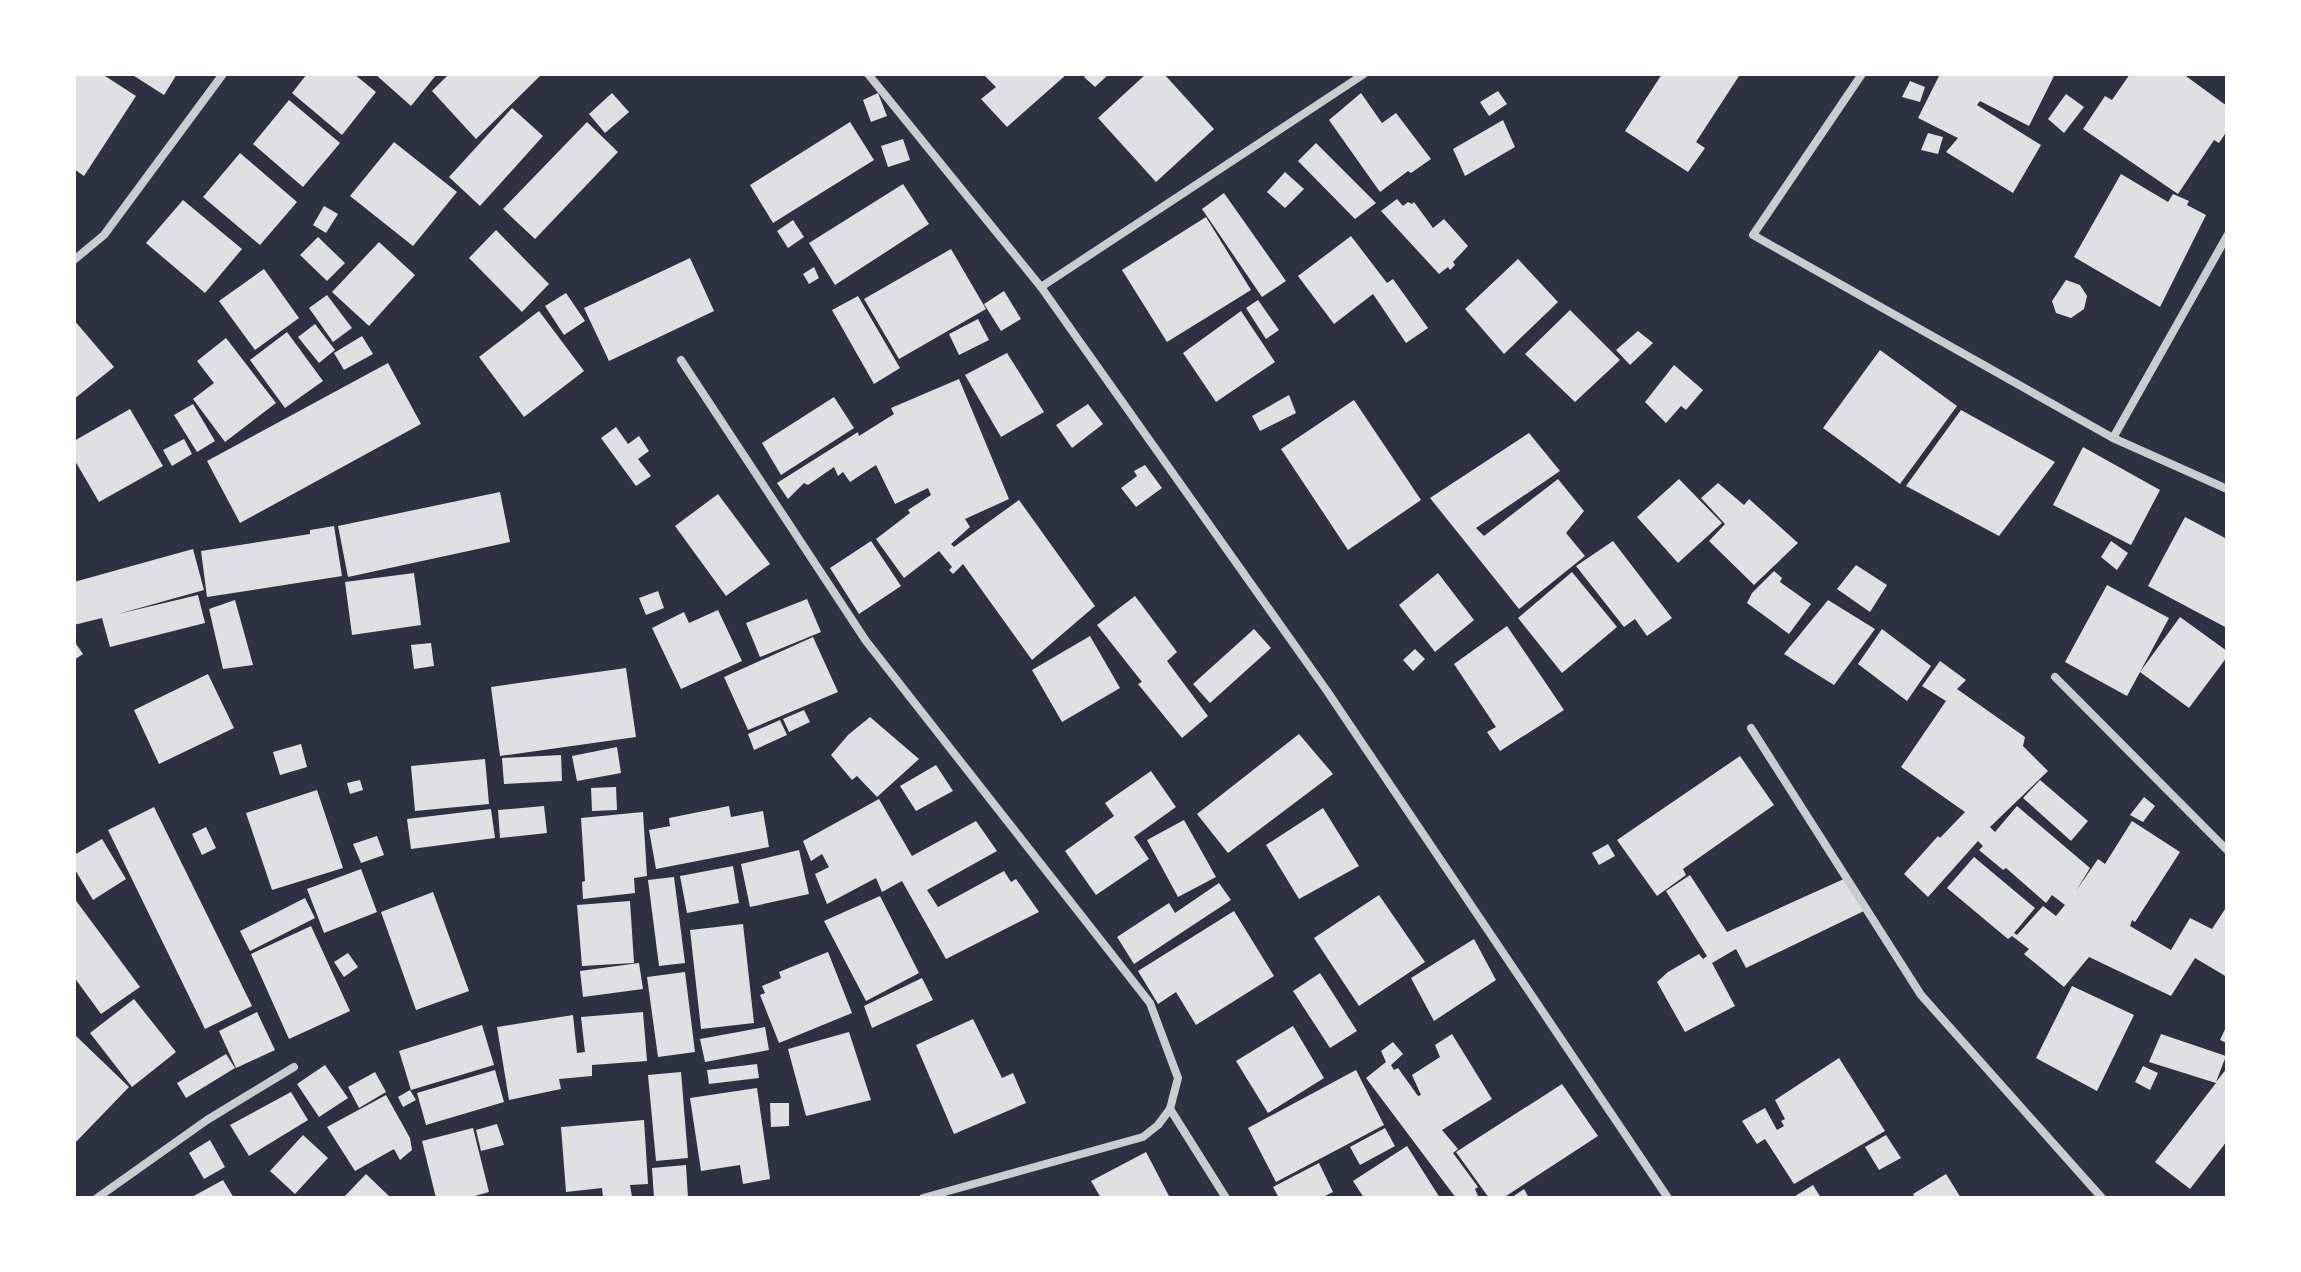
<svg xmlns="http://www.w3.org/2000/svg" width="2301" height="1272" font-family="Montserrat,sans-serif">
	<rect width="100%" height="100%" fill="#2d3142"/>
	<g fill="#e0e0e3">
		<path d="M 74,74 L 102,74 L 136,96 L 84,176 L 74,169 Z"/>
		<path d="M 131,74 L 177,74 L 164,95 Z"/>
		<path d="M 307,74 L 354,74 L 376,92 L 342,135 L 292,93 Z"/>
		<path d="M 375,74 L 437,74 L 411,106 Z"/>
		<path d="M 449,74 L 542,74 L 476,139 L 432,91 Z"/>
		<path d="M 983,74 L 1067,74 L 1007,127 L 981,99 L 996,87 Z"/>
		<path d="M 1087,74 L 1109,74 L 1095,87 L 1084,77 Z"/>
		<path d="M 1146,74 L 1164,74 L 1214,129 L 1156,182 L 1098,118 Z"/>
		<path d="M 1662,74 L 1735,74 L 1739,76 L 1696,142 L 1705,148 L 1688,172 L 1625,131 Z"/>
		<path d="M 1940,74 L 2055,74 L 2029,126 L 1980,101 L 1977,105 L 2041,145 L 2013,193 L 1946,152 L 1958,138 L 1918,118 Z"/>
		<path d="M 2130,74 L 2183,74 L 2227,106 L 2227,131 L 2219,143 L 2214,140 L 2178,194 L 2083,129 L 2105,96 L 2112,100 Z"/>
		<path d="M 1910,81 L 1925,87 L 1920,102 L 1902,97 Z"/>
		<path d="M 1498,91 L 1507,104 L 1489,116 L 1480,102 Z"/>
		<path d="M 612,93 L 629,112 L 605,133 L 589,114 Z"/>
		<path d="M 878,93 L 887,116 L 871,122 L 863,100 Z"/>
		<path d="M 1361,93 L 1382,123 L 1396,113 L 1431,159 L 1411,173 L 1408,171 L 1380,192 L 1329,120 Z"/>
		<path d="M 2066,94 L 2084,107 L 2064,133 L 2048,119 Z"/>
		<path d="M 289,100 L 340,143 L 303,187 L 253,144 Z"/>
		<path d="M 512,108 L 543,136 L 480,206 L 449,177 Z"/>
		<path d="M 1503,120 L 1515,147 L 1465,176 L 1453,149 Z"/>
		<path d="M 587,122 L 618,152 L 535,239 L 503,209 Z"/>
		<path d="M 850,122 L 874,160 L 773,223 L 750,185 Z"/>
		<path d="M 1928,133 L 1943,137 L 1938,154 L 1921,150 Z"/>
		<path d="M 903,139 L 910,160 L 888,167 L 881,146 Z"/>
		<path d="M 394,142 L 457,192 L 413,246 L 350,196 Z"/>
		<path d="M 1316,143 L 1376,203 L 1355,219 L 1298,161 Z"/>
		<path d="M 240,153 L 297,202 L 260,245 L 203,197 Z"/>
		<path d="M 1285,172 L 1304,189 L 1285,208 L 1267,192 Z"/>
		<path d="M 2121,174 L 2168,202 L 2173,194 L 2189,201 L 2187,205 L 2206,215 L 2160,307 L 2074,257 Z"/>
		<path d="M 903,184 L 929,224 L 835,285 L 809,243 Z"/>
		<path d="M 1224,193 L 1286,281 L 1262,297 L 1202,209 Z"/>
		<path d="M 1397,199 L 1403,206 L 1408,202 L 1412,204 L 1414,202 L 1433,228 L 1444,219 L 1468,246 L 1453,262 L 1455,265 L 1450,270 L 1448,267 L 1439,274 L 1381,211 Z"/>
		<path d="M 183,200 L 242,249 L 205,293 L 146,243 Z"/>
		<path d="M 324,206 L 338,214 L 326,233 L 313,225 Z"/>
		<path d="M 1206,217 L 1251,290 L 1167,342 L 1122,270 Z"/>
		<path d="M 793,220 L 804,237 L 788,248 L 777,231 Z"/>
		<path d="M 496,230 L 549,284 L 522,312 L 469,258 Z"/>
		<path d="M 1351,236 L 1387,283 L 1393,279 L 1428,328 L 1406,343 L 1373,294 L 1334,324 L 1298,276 Z"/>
		<path d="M 318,237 L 345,263 L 327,281 L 300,255 Z"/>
		<path d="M 379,242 L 415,275 L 369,326 L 332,292 Z"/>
		<path d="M 951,249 L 986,309 L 899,359 L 864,299 Z"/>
		<path d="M 690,258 L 714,311 L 609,361 L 584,308 Z"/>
		<path d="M 1518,259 L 1558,302 L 1504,354 L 1465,309 Z"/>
		<path d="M 814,267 L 819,278 L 809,284 L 803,274 Z"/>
		<path d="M 264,269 L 299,318 L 255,350 L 219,301 Z"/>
		<path d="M 2066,280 L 2080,285 L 2087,296 L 2084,309 L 2071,318 L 2056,313 L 2052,301 Z"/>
		<path d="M 1004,291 L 1021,319 L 1001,331 L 984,304 Z"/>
		<path d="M 566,293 L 585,321 L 564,335 L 545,306 Z"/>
		<path d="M 327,295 L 352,328 L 333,342 L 309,308 Z"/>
		<path d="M 858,296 L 900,368 L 874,384 L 832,310 Z"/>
		<path d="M 1258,300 L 1279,330 L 1266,339 L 1246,308 Z"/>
		<path d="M 1570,310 L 1620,360 L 1575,402 L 1525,354 Z"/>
		<path d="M 539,311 L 584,371 L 524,417 L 479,357 Z"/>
		<path d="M 1241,311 L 1275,362 L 1216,402 L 1183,353 Z"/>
		<path d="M 978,319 L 989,340 L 959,355 L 949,334 Z"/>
		<path d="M 74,320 L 114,367 L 74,399 Z"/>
		<path d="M 315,324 L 335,350 L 319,363 L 298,337 Z"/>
		<path d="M 1638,331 L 1653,343 L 1630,365 L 1616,350 Z"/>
		<path d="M 287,332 L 323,381 L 285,408 L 250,360 Z"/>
		<path d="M 362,336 L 373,354 L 344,370 L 334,353 Z"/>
		<path d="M 226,338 L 276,403 L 225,442 L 193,399 L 214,383 L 197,361 Z"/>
		<path d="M 1880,350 L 1957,406 L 1900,484 L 1823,428 Z"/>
		<path d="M 1007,353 L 1044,412 L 1001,437 L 965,375 Z"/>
		<path d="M 388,363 L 421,424 L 240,523 L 207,461 Z"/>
		<path d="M 1674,365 L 1703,390 L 1686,410 L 1681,406 L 1666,423 L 1645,402 Z"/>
		<path d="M 959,379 L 1009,499 L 965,519 L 970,527 L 951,544 L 954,547 L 1019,500 L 1095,606 L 1032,660 L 963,564 L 953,574 L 949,570 L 952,567 L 939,551 L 904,578 L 876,539 L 910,513 L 908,510 L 931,495 L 928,488 L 895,504 L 876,465 L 850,482 L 843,472 L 838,476 L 834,467 L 808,485 L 804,483 L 788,499 L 777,483 L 858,432 L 859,436 L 894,414 L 891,408 Z"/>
		<path d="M 1289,395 L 1296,413 L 1260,431 L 1252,416 Z"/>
		<path d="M 834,397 L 854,428 L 781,475 L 762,443 Z"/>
		<path d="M 1354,400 L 1421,500 L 1348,550 L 1281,449 Z"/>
		<path d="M 193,404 L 215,441 L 197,452 L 174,415 Z"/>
		<path d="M 1088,404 L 1103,424 L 1072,448 L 1056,425 Z"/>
		<path d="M 130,409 L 163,466 L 99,502 L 74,459 L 74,441 Z"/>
		<path d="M 1961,410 L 2055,462 L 1999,536 L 1906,486 Z"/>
		<path d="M 616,427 L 628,444 L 639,436 L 649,451 L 638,459 L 651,476 L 636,486 L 601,438 Z"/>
		<path d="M 1529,433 L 1560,471 L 1476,528 L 1484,536 L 1558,479 L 1584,511 L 1566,533 L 1585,556 L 1519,609 L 1430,498 Z"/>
		<path d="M 184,439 L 192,454 L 172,466 L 163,450 Z"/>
		<path d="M 2083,447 L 2160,490 L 2131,545 L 2053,505 Z"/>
		<path d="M 1145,465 L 1162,488 L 1136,507 L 1121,488 L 1137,476 L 1134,471 Z"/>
		<path d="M 1679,479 L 1722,523 L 1678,563 L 1637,517 Z"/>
		<path d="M 1718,483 L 1744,505 L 1749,499 L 1798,543 L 1754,585 L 1709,541 L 1725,524 L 1701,498 Z"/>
		<path d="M 500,492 L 510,542 L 348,577 L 338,526 Z"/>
		<path d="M 718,494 L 770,564 L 726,596 L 675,526 Z"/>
		<path d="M 2185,517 L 2227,539 L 2227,628 L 2148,586 Z"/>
		<path d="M 334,526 L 342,576 L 207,597 L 201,551 L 310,534 L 310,530 Z"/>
		<path d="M 871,541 L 901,586 L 859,614 L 830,568 Z"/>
		<path d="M 1613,541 L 1672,618 L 1647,636 L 1635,619 L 1624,627 L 1576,566 Z"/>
		<path d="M 2111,541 L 2128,553 L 2117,570 L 2101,557 Z"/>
		<path d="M 193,549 L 204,590 L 118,614 L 198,595 L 205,623 L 110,647 L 102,618 L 74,625 L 74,582 Z"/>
		<path d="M 1856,565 L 1887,585 L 1870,612 L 1837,589 Z"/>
		<path d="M 1774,571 L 1782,578 L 1780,582 L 1811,604 L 1789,634 L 1747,603 L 1752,593 Z"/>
		<path d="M 1572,572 L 1617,627 L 1562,673 L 1518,618 Z"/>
		<path d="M 414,573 L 421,625 L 352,635 L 345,582 Z"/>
		<path d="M 1438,573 L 1474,620 L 1435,652 L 1399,605 Z"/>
		<path d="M 2107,585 L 2169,618 L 2140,672 L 2180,617 L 2227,651 L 2227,657 L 2189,708 L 2140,672 L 2127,696 L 2065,662 Z"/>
		<path d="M 658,591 L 664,608 L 646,615 L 639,598 Z"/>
		<path d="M 1135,596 L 1177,652 L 1167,661 L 1208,716 L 1182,738 L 1138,684 L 1142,682 L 1097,625 Z"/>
		<path d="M 807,599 L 821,632 L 760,657 L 746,623 Z"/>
		<path d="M 235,600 L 253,665 L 223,669 L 209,609 Z"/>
		<path d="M 1828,600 L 1875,629 L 1834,685 L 1784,654 Z"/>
		<path d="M 718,610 L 742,661 L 681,689 L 652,628 L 684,612 L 689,623 Z"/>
		<path d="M 1507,626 L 1564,710 L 1500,751 L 1487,732 L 1496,727 L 1454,664 Z"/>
		<path d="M 1254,629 L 1271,648 L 1210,703 L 1193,684 Z"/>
		<path d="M 1882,629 L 1931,666 L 1907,701 L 1858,664 Z"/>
		<path d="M 1090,636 L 1120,688 L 1062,722 L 1032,670 Z"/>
		<path d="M 813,637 L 838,692 L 748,730 L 724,677 Z"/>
		<path d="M 74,641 L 83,654 L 74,660 Z"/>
		<path d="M 431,643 L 434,666 L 414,669 L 411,645 Z"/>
		<path d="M 1415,649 L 1425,659 L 1413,671 L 1403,660 Z"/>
		<path d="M 1940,661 L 1966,680 L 1957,689 L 2025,737 L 2023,746 L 2048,771 L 1990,827 L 1995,832 L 2017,806 L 2090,868 L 2076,891 L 2098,859 L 2105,864 L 2132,821 L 2180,852 L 2135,922 L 2132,920 L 2130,926 L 2171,950 L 2190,918 L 2212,929 L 2227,906 L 2227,977 L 2195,958 L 2171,996 L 2089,957 L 2064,987 L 2024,954 L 2029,949 L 2012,936 L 2008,939 L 1947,888 L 1974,857 L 2035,908 L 2014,933 L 2017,935 L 2043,906 L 2056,916 L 2065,905 L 2052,895 L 2046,903 L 2006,868 L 2003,870 L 1979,850 L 1983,846 L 1978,841 L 1928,897 L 1904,874 L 1938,836 L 1940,838 L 1965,812 L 1901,767 L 1946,701 L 1922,686 Z"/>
		<path d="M 626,668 L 636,737 L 500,756 L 491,687 Z"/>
		<path d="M 208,674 L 234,728 L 159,764 L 134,710 Z"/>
		<path d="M 804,710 L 810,722 L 789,732 L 783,719 Z"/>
		<path d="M 870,717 L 919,759 L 877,797 L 857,776 L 852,780 L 831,755 L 848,735 Z"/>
		<path d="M 780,720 L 787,735 L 754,750 L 748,734 Z"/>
		<path d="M 1299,734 L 1333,774 L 1228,853 L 1197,814 Z"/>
		<path d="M 301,744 L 307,767 L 280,775 L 273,752 Z"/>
		<path d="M 617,747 L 621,773 L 577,781 L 572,756 Z"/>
		<path d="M 561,755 L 562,781 L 504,784 L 502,758 Z"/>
		<path d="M 1740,756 L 1774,805 L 1683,869 L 1686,875 L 1657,896 L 1617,840 Z"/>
		<path d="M 485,759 L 489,804 L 415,811 L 411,766 Z"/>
		<path d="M 936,765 L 953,791 L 916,811 L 900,786 Z"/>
		<path d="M 1151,771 L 1176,807 L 1134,837 L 1149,859 L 1096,895 L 1065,851 L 1114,816 L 1105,803 Z"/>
		<path d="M 360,780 L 363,790 L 350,794 L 347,783 Z"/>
		<path d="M 2040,780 L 2088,821 L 2071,841 L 2023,798 Z"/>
		<path d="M 616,787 L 617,810 L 592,811 L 591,788 Z"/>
		<path d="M 317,790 L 343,868 L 272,890 L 246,813 Z"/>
		<path d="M 2144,797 L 2155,806 L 2143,822 L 2130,815 Z"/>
		<path d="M 879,799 L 912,856 L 976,821 L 997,851 L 927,890 L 938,907 L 1004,871 L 1011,882 L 1016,879 L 1039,912 L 946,959 L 902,881 L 882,892 L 876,878 L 827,904 L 815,874 L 829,867 L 822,854 L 811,861 L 803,841 Z"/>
		<path d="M 544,806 L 547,833 L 500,838 L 498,810 Z"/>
		<path d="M 729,806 L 731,817 L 763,811 L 769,847 L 656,869 L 649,830 L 670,826 L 669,818 Z"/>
		<path d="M 154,807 L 252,1006 L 205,1029 L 108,830 Z"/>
		<path d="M 1323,808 L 1359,866 L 1299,899 L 1266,845 Z"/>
		<path d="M 491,809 L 495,838 L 411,849 L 407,819 Z"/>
		<path d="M 643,812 L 647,876 L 634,878 L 635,893 L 583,899 L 582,882 L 585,881 L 581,818 Z"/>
		<path d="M 1184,820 L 1216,877 L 1178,897 L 1147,840 Z"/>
		<path d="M 206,827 L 216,848 L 202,855 L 192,834 Z"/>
		<path d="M 377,836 L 384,855 L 361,863 L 353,844 Z"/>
		<path d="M 102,839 L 126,879 L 93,900 L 74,868 L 74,855 Z"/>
		<path d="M 1608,844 L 1615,856 L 1599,865 L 1592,853 Z"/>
		<path d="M 799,850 L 809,894 L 750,907 L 741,864 Z"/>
		<path d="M 733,866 L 739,903 L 687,913 L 680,876 Z"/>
		<path d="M 361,869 L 377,912 L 324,933 L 307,889 Z"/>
		<path d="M 1690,875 L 1727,932 L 1846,878 L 1866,910 L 1746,968 L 1736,949 L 1712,963 L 1735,1006 L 1685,1032 L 1657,982 L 1668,972 L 1699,954 L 1703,959 L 1707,956 L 1666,891 Z"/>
		<path d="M 674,877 L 685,963 L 659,966 L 648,880 Z"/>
		<path d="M 1219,883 L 1231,900 L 1134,964 L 1117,937 L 1169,903 L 1175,913 Z"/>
		<path d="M 433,892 L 469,991 L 416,1010 L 381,912 Z"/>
		<path d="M 1379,895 L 1425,962 L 1359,1006 L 1314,938 Z"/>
		<path d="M 880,896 L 919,973 L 866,1001 L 824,921 Z"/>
		<path d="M 74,898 L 140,987 L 101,1014 L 74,977 Z"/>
		<path d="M 305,898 L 315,918 L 250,951 L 240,931 Z"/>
		<path d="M 630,901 L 634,963 L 582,966 L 577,905 Z"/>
		<path d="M 1234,911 L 1274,976 L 1196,1025 L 1176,992 L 1158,1004 L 1138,971 Z"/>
		<path d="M 743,924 L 754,1023 L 701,1029 L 690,930 Z"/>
		<path d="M 311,926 L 350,1011 L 289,1039 L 251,954 Z"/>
		<path d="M 1474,939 L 1496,980 L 1434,1021 L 1411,978 Z"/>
		<path d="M 828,952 L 852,1013 L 779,1043 L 760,995 L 765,993 L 762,986 L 781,978 L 779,972 Z"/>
		<path d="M 348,953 L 358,967 L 344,977 L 334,962 Z"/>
		<path d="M 639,963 L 643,989 L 583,997 L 580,971 Z"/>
		<path d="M 685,972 L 695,1052 L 658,1057 L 647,977 Z"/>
		<path d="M 1320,973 L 1357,1031 L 1330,1048 L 1293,991 Z"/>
		<path d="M 922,978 L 933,1000 L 872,1028 L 864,1006 Z"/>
		<path d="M 2072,986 L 2134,1015 L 2097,1091 L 2036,1058 Z"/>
		<path d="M 134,999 L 176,1052 L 132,1087 L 90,1033 Z"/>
		<path d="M 257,1012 L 275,1050 L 236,1068 L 219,1031 Z"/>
		<path d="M 643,1012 L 647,1061 L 592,1065 L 592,1076 L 559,1079 L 561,1089 L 509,1100 L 497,1027 L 573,1015 L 577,1053 L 585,1052 L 581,1017 Z"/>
		<path d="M 973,1019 L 1002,1078 L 1013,1073 L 1026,1103 L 954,1134 L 916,1045 Z"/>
		<path d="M 482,1025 L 494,1065 L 411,1090 L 399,1051 Z"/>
		<path d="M 2227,1025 L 2227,1043 L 2220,1040 Z"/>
		<path d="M 1293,1026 L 1324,1078 L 1268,1113 L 1236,1061 Z"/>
		<path d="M 765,1027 L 769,1050 L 705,1062 L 700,1039 Z"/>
		<path d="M 849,1032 L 871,1100 L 806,1116 L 788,1049 Z"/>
		<path d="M 74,1034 L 129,1087 L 74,1144 Z"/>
		<path d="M 1452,1034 L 1492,1099 L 1442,1130 L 1458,1149 L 1453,1153 L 1478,1187 L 1475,1189 L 1478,1196 L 1476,1198 L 1456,1198 L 1366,1078 L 1386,1062 L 1381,1051 L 1393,1042 L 1403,1054 L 1391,1065 L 1394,1070 L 1398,1068 L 1418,1096 L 1421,1095 L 1412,1075 L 1440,1057 L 1435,1045 Z"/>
		<path d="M 2161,1034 L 2226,1056 L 2216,1082 L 2227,1068 L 2227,1141 L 2190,1189 L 2155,1162 L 2216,1083 L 2149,1062 Z"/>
		<path d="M 226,1054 L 235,1068 L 186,1098 L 177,1083 Z"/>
		<path d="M 1839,1058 L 1885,1131 L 1794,1184 L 1765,1139 L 1757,1144 L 1742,1121 L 1765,1108 L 1777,1130 L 1784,1126 L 1781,1121 L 1785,1119 L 1775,1100 Z"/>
		<path d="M 757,1064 L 759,1078 L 709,1084 L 707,1070 Z"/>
		<path d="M 325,1065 L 348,1098 L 319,1117 L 297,1084 Z"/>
		<path d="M 2143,1066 L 2158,1073 L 2150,1090 L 2135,1082 Z"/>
		<path d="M 495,1070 L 504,1102 L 426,1125 L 417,1093 Z"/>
		<path d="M 1356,1070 L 1384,1125 L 1276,1182 L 1248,1128 Z"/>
		<path d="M 375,1072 L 386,1092 L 359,1108 L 348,1087 Z"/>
		<path d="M 681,1072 L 688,1158 L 656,1161 L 648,1075 Z"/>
		<path d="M 1562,1084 L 1598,1136 L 1503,1198 L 1489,1198 L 1456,1152 Z"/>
		<path d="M 757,1088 L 770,1179 L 743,1184 L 740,1165 L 701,1171 L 690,1098 Z"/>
		<path d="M 410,1090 L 416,1100 L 403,1107 L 398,1097 Z"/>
		<path d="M 291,1092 L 308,1120 L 249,1156 L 230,1125 Z"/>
		<path d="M 386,1095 L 410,1138 L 412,1150 L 400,1160 L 394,1149 L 355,1171 L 327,1127 Z"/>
		<path d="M 770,1103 L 789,1103 L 789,1126 L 771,1127 Z"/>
		<path d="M 644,1120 L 648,1184 L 630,1185 L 632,1197 L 603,1198 L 602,1188 L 566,1192 L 561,1127 Z"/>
		<path d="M 497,1124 L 504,1145 L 481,1151 L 476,1130 Z"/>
		<path d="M 473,1128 L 489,1192 L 468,1198 L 436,1198 L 422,1141 Z"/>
		<path d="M 1385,1128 L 1395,1146 L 1360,1165 L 1350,1147 Z"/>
		<path d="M 303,1135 L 328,1158 L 295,1194 L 270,1171 Z"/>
		<path d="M 1886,1135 L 1901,1158 L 1879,1170 L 1865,1147 Z"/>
		<path d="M 210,1140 L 225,1167 L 204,1179 L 189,1153 Z"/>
		<path d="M 1407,1146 L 1440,1198 L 1364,1198 L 1353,1181 Z"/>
		<path d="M 1146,1152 L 1170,1198 L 1101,1198 L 1091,1181 Z"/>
		<path d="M 1319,1163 L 1333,1192 L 1321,1198 L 1279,1198 L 1273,1187 Z"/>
		<path d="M 686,1165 L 688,1198 L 654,1198 L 652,1168 Z"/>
		<path d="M 366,1174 L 391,1198 L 343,1198 Z"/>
		<path d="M 1946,1174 L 1961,1198 L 1915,1198 L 1913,1194 Z"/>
		<path d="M 223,1180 L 234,1198 L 190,1198 Z"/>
		<path d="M 1813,1185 L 1821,1198 L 1792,1198 Z"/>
		<path d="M 1524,1189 L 1529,1198 L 1511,1198 Z"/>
	</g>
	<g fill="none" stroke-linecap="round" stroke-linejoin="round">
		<g stroke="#caccd0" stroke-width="8">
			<path d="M 868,74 L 1041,287 L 1327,691 L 1668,1198"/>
			<path d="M 1862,74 L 1753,235 L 2113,438 L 2227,489"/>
			<path d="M 74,260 L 104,235 L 223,74"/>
			<path d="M 1041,287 L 1364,74"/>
			<path d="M 681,360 L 866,641 L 1150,1003 L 1178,1078 L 1170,1109 L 1158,1125 L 1143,1137 L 923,1198"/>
			<path d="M 2113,438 L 2227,236"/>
			<path d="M 2055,677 L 2227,850"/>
			<path d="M 1751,728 L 1921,995 L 2102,1198"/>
			<path d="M 1170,1109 L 1226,1198"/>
			<path d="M 97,1198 L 207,1120 L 294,1067"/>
		</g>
	</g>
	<rect width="2301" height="1272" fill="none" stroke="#ffffff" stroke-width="152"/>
</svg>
